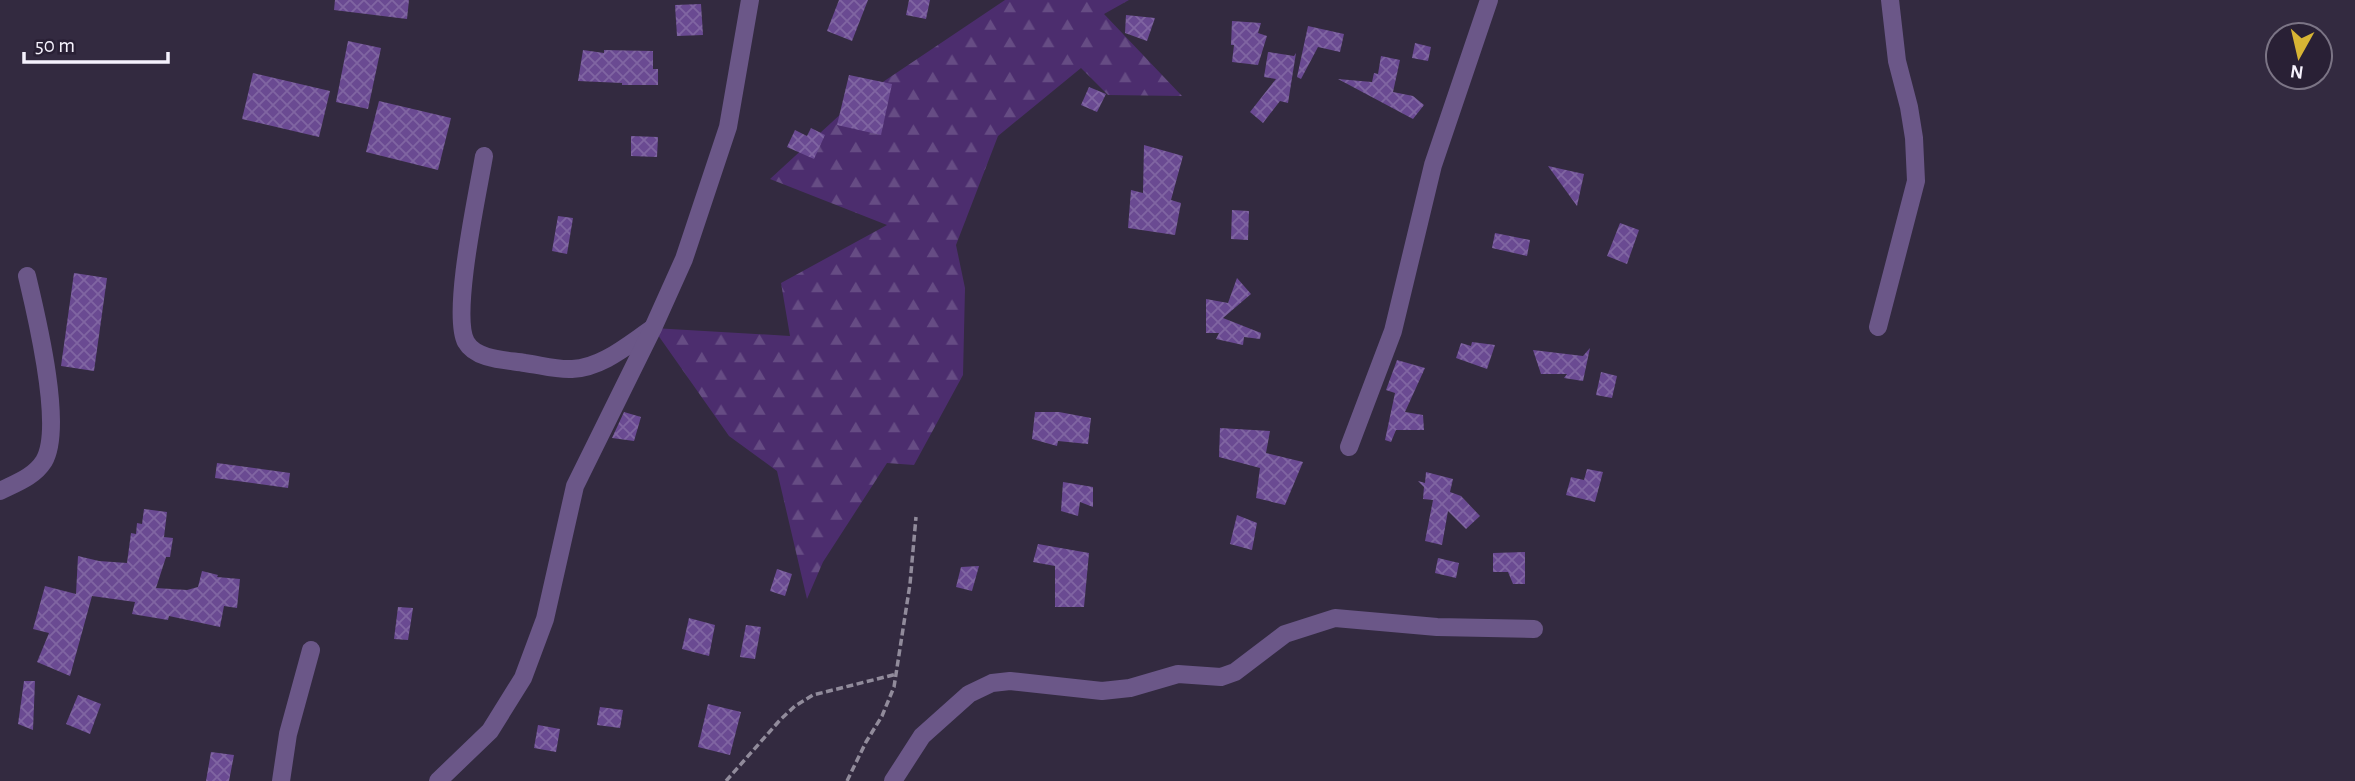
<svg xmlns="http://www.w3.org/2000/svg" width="2355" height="781" font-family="'Alegreya Sans',sans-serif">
	<defs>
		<pattern id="forest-firs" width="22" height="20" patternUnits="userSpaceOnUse" patternTransform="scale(1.75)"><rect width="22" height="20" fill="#4c2d6e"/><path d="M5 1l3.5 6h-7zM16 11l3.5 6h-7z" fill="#664c84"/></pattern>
		<pattern id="building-cross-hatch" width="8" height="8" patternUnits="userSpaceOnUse" patternTransform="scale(1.75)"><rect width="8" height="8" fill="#6a4a92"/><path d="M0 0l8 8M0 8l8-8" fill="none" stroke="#8065a2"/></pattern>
	</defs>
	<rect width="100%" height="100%" fill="#332a40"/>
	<path fill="url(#forest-firs)" d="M 1005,0 L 1129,0 L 1104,14 L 1182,96 L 1108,95 L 1081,68 L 998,136 L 956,245 L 965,288 L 963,375 L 914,465 L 887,463 L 823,562 L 807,599 L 777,471 L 729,436 L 653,328 L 790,336 L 781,283 L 887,225 L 770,179 L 856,100 Z"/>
	<g fill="url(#building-cross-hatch)">
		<path d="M 335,0 L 409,0 L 407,19 L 334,10 Z"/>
		<path d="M 839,0 L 868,0 L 852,41 L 827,31 Z"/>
		<path d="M 909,0 L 930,0 L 926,19 L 906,15 Z"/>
		<path d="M 701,4 L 703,35 L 677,36 L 675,5 Z"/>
		<path d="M 1126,15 L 1155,18 L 1147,41 L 1125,33 Z"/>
		<path d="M 1232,21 L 1261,23 L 1258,33 L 1267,36 L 1258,65 L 1232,62 L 1234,45 L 1231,45 Z"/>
		<path d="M 1308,26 L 1344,34 L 1340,52 L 1318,47 L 1301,79 L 1297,77 Z"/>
		<path d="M 348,41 L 381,48 L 368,109 L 336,102 Z"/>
		<path d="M 1415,43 L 1431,47 L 1428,61 L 1412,58 Z"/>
		<path d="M 583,50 L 604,53 L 604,50 L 653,51 L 653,69 L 658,69 L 658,85 L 622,85 L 622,83 L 578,81 Z"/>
		<path d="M 1268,52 L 1294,56 L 1296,53 L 1288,103 L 1280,101 L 1263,123 L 1250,112 L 1276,79 L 1264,77 Z"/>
		<path d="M 1381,56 L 1400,60 L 1393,92 L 1413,96 L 1424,105 L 1413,119 L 1338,79 L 1372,82 L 1374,73 L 1378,74 Z"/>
		<path d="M 253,73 L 330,91 L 319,137 L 242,119 Z"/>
		<path d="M 849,75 L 892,84 L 881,135 L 837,125 Z"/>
		<path d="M 1089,87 L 1106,94 L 1097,112 L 1081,105 Z"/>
		<path d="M 379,101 L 451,118 L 438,170 L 366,152 Z"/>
		<path d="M 811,128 L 825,135 L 814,159 L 787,147 L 795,130 L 807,136 Z"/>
		<path d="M 631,136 L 658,137 L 657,157 L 631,156 Z"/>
		<path d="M 1144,145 L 1183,156 L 1171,200 L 1181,203 L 1175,235 L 1128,228 L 1131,190 L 1143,193 Z"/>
		<path d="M 1548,166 L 1584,174 L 1577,206 Z"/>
		<path d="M 1232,210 L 1249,211 L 1248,240 L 1231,239 Z"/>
		<path d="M 558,216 L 573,218 L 567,254 L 552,251 Z"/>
		<path d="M 1620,223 L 1639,230 L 1627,264 L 1607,256 Z"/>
		<path d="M 1495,233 L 1530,240 L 1527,256 L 1492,248 Z"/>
		<path d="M 74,273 L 107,278 L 94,371 L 61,366 Z"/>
		<path d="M 1237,278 L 1251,294 L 1223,318 L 1261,333 L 1260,339 L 1244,337 L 1243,345 L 1216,339 L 1219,333 L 1206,333 L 1206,299 L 1228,303 Z"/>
		<path d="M 1472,342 L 1495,345 L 1487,369 L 1456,358 L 1461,343 L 1471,346 Z"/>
		<path d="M 1590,348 L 1583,381 L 1564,378 L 1567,374 L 1541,374 L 1533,350 L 1583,356 Z"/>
		<path d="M 1397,360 L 1425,368 L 1405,412 L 1423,415 L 1424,430 L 1396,430 L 1391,442 L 1385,440 L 1395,393 L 1386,390 Z"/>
		<path d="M 1601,372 L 1617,376 L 1612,398 L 1596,395 Z"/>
		<path d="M 624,412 L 641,417 L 634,441 L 612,438 Z"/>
		<path d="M 1035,412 L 1059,412 L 1091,418 L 1088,444 L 1058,441 L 1057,446 L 1032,439 Z"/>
		<path d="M 1220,428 L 1270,431 L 1266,453 L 1303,462 L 1285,505 L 1256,498 L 1260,468 L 1219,457 Z"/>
		<path d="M 217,463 L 290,473 L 288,488 L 215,478 Z"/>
		<path d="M 1587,469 L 1603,472 L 1595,502 L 1566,495 L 1571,477 L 1584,480 Z"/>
		<path d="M 1426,472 L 1453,479 L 1450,492 L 1461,496 L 1480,516 L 1466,529 L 1448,511 L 1442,545 L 1425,541 L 1433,500 L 1423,499 L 1424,487 L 1418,481 L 1425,483 Z"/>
		<path d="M 1063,482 L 1093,487 L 1093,507 L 1080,502 L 1078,516 L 1061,511 Z"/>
		<path d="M 144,509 L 167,512 L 164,537 L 173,538 L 170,557 L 166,557 L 156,588 L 187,590 L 198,587 L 202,571 L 218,575 L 217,577 L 240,579 L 237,608 L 224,606 L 220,627 L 169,616 L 168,620 L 132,614 L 135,602 L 92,596 L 70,676 L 37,662 L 49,633 L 33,629 L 45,586 L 76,594 L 78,556 L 99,561 L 127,563 L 131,533 L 136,534 L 137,523 L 142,524 Z"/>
		<path d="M 1237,515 L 1257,523 L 1252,550 L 1230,544 Z"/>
		<path d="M 1038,544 L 1089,553 L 1084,607 L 1055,607 L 1055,566 L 1033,562 Z"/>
		<path d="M 1525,552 L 1525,584 L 1513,584 L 1508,572 L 1493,572 L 1493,553 Z"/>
		<path d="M 1438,558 L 1459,563 L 1456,578 L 1435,573 Z"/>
		<path d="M 979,566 L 972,591 L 956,587 L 961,567 Z"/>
		<path d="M 777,569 L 792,574 L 785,596 L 770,591 Z"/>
		<path d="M 398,607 L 413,608 L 408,640 L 394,639 Z"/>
		<path d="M 689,618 L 715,625 L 709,656 L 682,649 Z"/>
		<path d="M 746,625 L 761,627 L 755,659 L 740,657 Z"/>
		<path d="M 24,681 L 35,681 L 33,730 L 18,724 Z"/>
		<path d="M 78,695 L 101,704 L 90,734 L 66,724 Z"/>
		<path d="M 708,704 L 741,712 L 730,755 L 698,747 Z"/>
		<path d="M 600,707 L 623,710 L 620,728 L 597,725 Z"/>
		<path d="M 538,725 L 560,729 L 556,752 L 534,748 Z"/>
		<path d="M 211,752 L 234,755 L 229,781 L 206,781 Z"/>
	</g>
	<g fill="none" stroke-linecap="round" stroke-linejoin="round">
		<g stroke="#918b9b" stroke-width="3.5" stroke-dasharray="7 3.5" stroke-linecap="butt">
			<path d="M 726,781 L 780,720 L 795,706 L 813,695 L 897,674"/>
			<path d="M 847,781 L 866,742 L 882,716 L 894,687 L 910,584 L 916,517"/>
		</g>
		<g stroke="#6b5788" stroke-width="18">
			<path d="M 484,156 C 478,192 451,314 466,342 C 476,360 507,360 525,363 C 540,365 557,370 572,369 C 602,368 629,344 653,328"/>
			<path d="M 1878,327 L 1916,181 L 1914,138 L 1909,107 L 1897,61 L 1890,0"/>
			<path d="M 1349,447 L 1393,331 L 1433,165 L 1489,0"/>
			<path d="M 0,491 C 16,483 34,477 44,461 C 64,427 36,314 27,276"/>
			<path d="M 281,781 L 288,734 L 311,650"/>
			<path d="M 438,781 L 490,731 L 523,678 L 545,619 L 575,486 L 653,328 L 684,259 L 728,127 L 750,0"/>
			<path d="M 893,781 L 922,736 L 969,694 L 992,683 L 1010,681 L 1102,691 L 1130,688 L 1178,674 L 1221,677 L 1235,672 L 1285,634 L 1335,618 L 1437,627 L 1534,629"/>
		</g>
	</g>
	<g transform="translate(2299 56) rotate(188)"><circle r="33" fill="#292035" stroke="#7b7485" stroke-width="2"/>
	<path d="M0-5L12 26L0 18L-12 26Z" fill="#d7b434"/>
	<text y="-10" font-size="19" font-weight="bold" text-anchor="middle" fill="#f6f2fd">N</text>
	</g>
	<path d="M24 52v10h144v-10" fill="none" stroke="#f6f2fd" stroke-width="3.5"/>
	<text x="35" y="52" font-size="21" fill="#f6f2fd" stroke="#292035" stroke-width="5" paint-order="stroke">50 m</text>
</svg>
